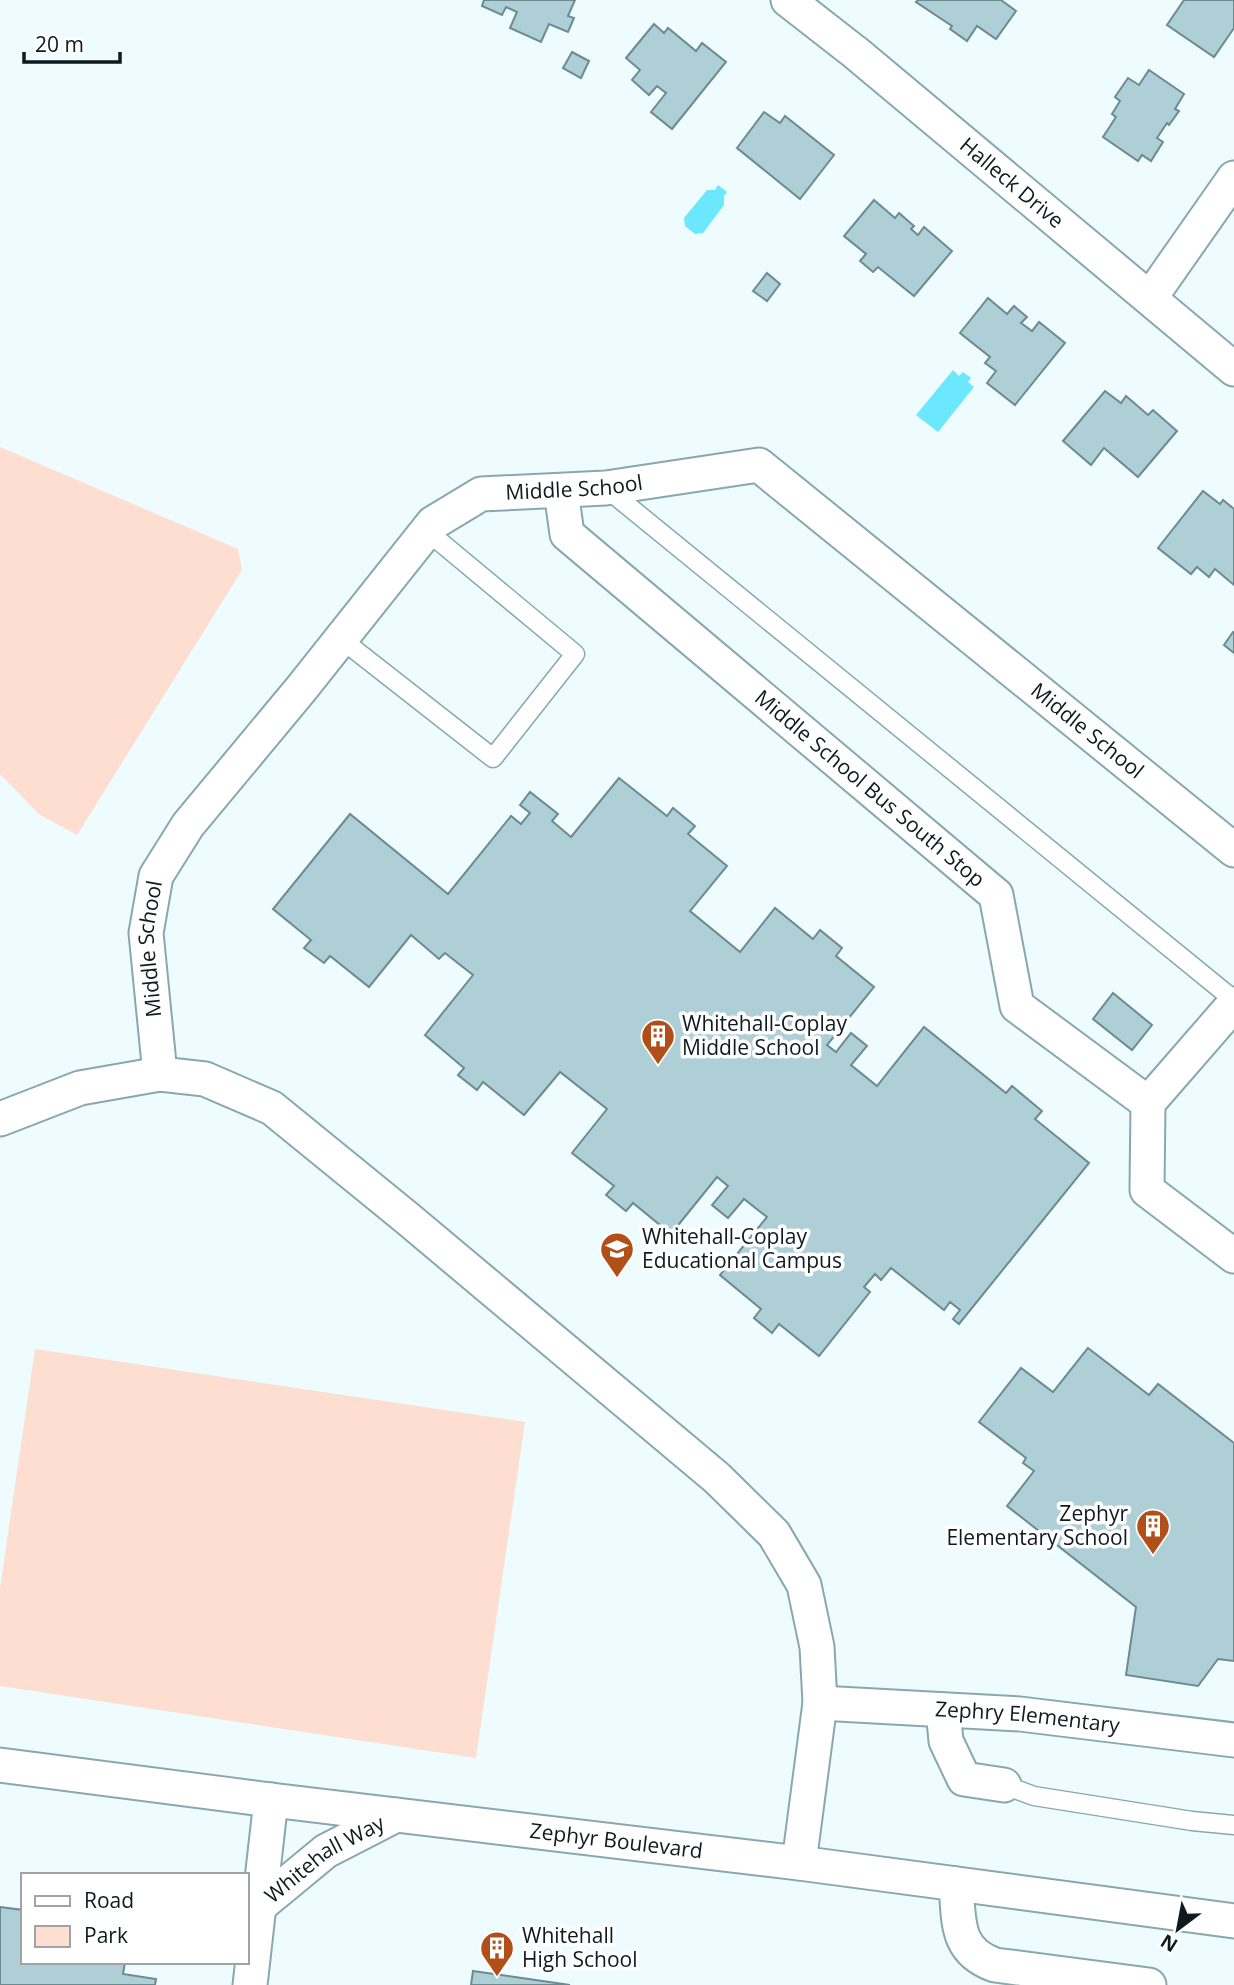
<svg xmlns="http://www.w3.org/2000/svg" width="1234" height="1985" font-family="'Open Sans',sans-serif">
	<rect width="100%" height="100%" fill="#eefcff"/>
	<g fill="#fdded0">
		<path d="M 0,447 L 238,549 L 242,570 L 77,835 L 40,815 L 0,774 Z"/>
		<path d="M 35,1349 L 525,1422 L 476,1758 L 0,1686 L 0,1588 Z"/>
	</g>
	<g fill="#6be7fe">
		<path d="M 718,185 L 727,192 L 724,196 L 724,205 L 703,233 L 695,234 L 685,226 L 684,218 L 707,190 L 715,190 Z"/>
		<path d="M 953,370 L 959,376 L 963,372 L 971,378 L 968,382 L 974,387 L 938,432 L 916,415 Z"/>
	</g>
	<g fill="#aecfd6" stroke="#6b8b91" stroke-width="2">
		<path d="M 484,0 L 575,0 L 568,16 L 574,18 L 568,32 L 549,24 L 541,42 L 510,28 L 517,12 L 506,7 L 502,15 L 482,6 Z"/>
		<path d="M 918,0 L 1001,0 L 1016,11 L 996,39 L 977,26 L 967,41 L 950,29 L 952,26 L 916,2 Z"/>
		<path d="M 1184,0 L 1234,0 L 1234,28 L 1214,57 L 1167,25 Z"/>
		<path d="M 654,24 L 664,33 L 668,28 L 696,51 L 702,43 L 726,62 L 672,129 L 651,112 L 666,93 L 657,86 L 649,95 L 632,80 L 640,70 L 626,58 Z"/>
		<path d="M 572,52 L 589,61 L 581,78 L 563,68 Z"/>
		<path d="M 1149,70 L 1184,94 L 1175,109 L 1179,111 L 1169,125 L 1167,123 L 1157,138 L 1163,142 L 1151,161 L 1142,155 L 1138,161 L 1103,137 L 1116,117 L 1112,114 L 1120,101 L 1115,97 L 1128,78 L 1139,85 Z"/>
		<path d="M 764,112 L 780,123 L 785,116 L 834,155 L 800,199 L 737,148 Z"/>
		<path d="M 874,200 L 895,218 L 899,213 L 914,226 L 911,229 L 918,235 L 924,227 L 952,251 L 914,296 L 878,267 L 873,272 L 860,261 L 866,254 L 844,236 Z"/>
		<path d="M 767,273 L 780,284 L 767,301 L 753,291 Z"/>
		<path d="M 988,298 L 1007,314 L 1014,306 L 1027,317 L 1021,323 L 1032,331 L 1039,322 L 1065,343 L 1015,405 L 987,383 L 996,371 L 985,363 L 990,357 L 960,333 Z"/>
		<path d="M 1105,391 L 1121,403 L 1126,396 L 1148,415 L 1153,410 L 1177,431 L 1138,477 L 1104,448 L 1091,465 L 1063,441 Z"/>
		<path d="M 1203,491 L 1220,504 L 1223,500 L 1234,509 L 1234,585 L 1215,569 L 1209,577 L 1197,567 L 1191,574 L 1158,548 Z"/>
		<path d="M 1233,632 L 1234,633 L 1234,653 L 1224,645 Z"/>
		<path d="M 619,778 L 667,816 L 673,808 L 695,826 L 688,834 L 727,866 L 690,911 L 740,952 L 775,908 L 813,939 L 820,930 L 842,948 L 836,956 L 874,987 L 827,1045 L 836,1052 L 851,1033 L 867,1046 L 851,1065 L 877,1086 L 924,1027 L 1006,1093 L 1012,1086 L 1042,1111 L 1035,1119 L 1089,1163 L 959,1324 L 953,1319 L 960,1310 L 950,1302 L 944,1310 L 891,1268 L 881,1280 L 875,1274 L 864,1287 L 870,1292 L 819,1356 L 779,1324 L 772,1333 L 754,1318 L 761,1309 L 720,1275 L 767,1217 L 744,1199 L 728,1218 L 712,1205 L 728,1186 L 717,1177 L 671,1234 L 633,1203 L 626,1211 L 606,1195 L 614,1186 L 572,1153 L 607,1109 L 560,1072 L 524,1115 L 483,1082 L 477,1090 L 458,1075 L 464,1068 L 425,1035 L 473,975 L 445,953 L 439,959 L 411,935 L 369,987 L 330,956 L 324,963 L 304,948 L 311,940 L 273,909 L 350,814 L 448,894 L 511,816 L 521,824 L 530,813 L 520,805 L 530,792 L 558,814 L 552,821 L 571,837 Z"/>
		<path d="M 1113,993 L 1152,1025 L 1132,1050 L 1093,1019 Z"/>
		<path d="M 1088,1348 L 1149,1395 L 1158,1384 L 1234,1443 L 1234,1661 L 1218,1659 L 1198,1686 L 1126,1675 L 1136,1607 L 1007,1506 L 1034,1471 L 1023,1463 L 1026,1458 L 979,1422 L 1021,1368 L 1053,1392 Z"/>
		<path d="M 0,1907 L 23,1910 L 23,1962 L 125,1962 L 123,1974 L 156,1979 L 155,1985 L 0,1985 Z"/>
		<path d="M 473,1971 L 570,1985 L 471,1985 Z"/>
	</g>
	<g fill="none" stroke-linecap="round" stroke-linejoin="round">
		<g stroke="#88a8ae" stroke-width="21">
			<g id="lane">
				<path d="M 606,488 L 1234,1000"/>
				<path d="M 341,639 L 493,758 L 575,654 L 427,531"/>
				<path d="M 1004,1785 L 1034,1796 L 1192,1821 L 1234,1825"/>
			</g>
		</g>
		<g stroke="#88a8ae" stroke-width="37">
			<g id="street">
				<path id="s1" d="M 788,0 L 856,53 L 1234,369"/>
				<path d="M 1150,298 L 1234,178"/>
				<path id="s2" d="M 561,491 L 567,534 L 996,895 L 1017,1006 L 1148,1103"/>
				<path d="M 1234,1004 L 1148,1103 L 1147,1190 L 1234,1256"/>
				<path id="s3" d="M 160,1074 L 146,933 L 156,876 L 188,825 L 301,689 L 433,523 L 481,494 L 606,488 L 759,465 L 1234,850"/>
				<path d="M 0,1119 L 80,1088 L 160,1074 L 205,1079 L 272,1108 L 407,1218 L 717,1478 L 774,1534 L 804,1585 L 817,1647 L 820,1703 L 799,1863"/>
				<path id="s4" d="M 820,1703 L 1020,1714 L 1234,1740"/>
				<path d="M 943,1710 L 946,1741 L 964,1779 L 1004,1785"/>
				<path id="s5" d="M 0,1765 L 271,1800 L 799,1863 L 1234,1921"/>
				<path d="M 956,1884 C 959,1921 955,1951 995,1965 L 1149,1985"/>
				<path id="s6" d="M 257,1908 L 326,1851 L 396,1815"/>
				<path d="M 250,1985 L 271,1800"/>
			</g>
		</g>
		<use href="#lane" stroke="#fff" stroke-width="18"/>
		<use href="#street" stroke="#fff" stroke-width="33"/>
	</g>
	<defs>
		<g id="building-pin" transform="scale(1.75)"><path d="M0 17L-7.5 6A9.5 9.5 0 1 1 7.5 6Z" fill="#b24e18" stroke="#fff"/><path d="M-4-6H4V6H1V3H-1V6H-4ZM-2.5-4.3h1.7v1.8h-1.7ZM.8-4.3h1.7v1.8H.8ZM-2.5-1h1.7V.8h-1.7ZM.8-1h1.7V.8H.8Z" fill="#fff"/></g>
		<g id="school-pin" transform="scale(1.75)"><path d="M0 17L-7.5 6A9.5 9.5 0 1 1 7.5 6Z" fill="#b24e18" stroke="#fff"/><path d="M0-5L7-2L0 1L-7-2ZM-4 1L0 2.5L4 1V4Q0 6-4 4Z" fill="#fff"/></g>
	</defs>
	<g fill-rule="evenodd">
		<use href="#building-pin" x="658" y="1036"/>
		<use href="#school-pin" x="617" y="1249"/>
		<use href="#building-pin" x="1153" y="1526"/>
		<use href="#building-pin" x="497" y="1948"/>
	</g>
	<g text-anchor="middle" stroke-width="7" stroke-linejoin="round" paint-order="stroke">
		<g font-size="21" fill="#0e1a1d" stroke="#fff">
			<text dy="7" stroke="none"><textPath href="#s1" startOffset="289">Halleck Drive</textPath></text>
			<text dy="7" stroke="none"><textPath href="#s3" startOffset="798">Middle School</textPath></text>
			<text dy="7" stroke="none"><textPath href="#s3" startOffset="1407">Middle School</textPath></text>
			<text dy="7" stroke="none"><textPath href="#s2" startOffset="439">Middle School Bus South Stop</textPath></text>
			<text dy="7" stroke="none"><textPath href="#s3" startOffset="126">Middle School</textPath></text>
			<text dy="7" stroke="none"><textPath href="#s4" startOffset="208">Zephry Elementary</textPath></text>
			<text dy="7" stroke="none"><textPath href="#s5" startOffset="621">Zephyr Boulevard</textPath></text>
			<text dy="7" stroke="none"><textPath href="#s6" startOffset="84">Whitehall Way</textPath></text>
		</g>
		<g font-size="21" fill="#0e1a1d" stroke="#fff" text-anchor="start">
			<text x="682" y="1031">Whitehall-Coplay<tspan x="682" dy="24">Middle School</tspan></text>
			<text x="642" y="1244">Whitehall-Coplay<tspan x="642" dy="24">Educational Campus</tspan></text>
			<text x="1128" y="1521" text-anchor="end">Zephyr<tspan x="1128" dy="24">Elementary School</tspan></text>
			<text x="522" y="1943">Whitehall<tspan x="522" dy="24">High School</tspan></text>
		</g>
	</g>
	<rect x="21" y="1873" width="228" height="91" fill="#ffffff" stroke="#9fa3a5" stroke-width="2"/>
	<rect x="35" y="1896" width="35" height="10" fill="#ffffff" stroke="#9fa3a5" stroke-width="2"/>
	<text x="84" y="1908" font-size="21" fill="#0e1a1d">Road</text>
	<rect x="35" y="1926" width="35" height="21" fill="#fdded0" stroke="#9fa3a5" stroke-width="2"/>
	<text x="84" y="1943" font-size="21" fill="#0e1a1d">Park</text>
	<g transform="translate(1178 1929) rotate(212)" stroke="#ffffff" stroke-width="5" paint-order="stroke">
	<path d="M0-5L12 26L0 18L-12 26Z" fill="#0e1a1d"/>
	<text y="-10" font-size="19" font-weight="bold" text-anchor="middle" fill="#0e1a1d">N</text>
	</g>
	<path d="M24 52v10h96v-10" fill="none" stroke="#0e1a1d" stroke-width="3.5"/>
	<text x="35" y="52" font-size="21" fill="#0e1a1d" stroke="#ffffff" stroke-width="5" paint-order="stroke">20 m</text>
</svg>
